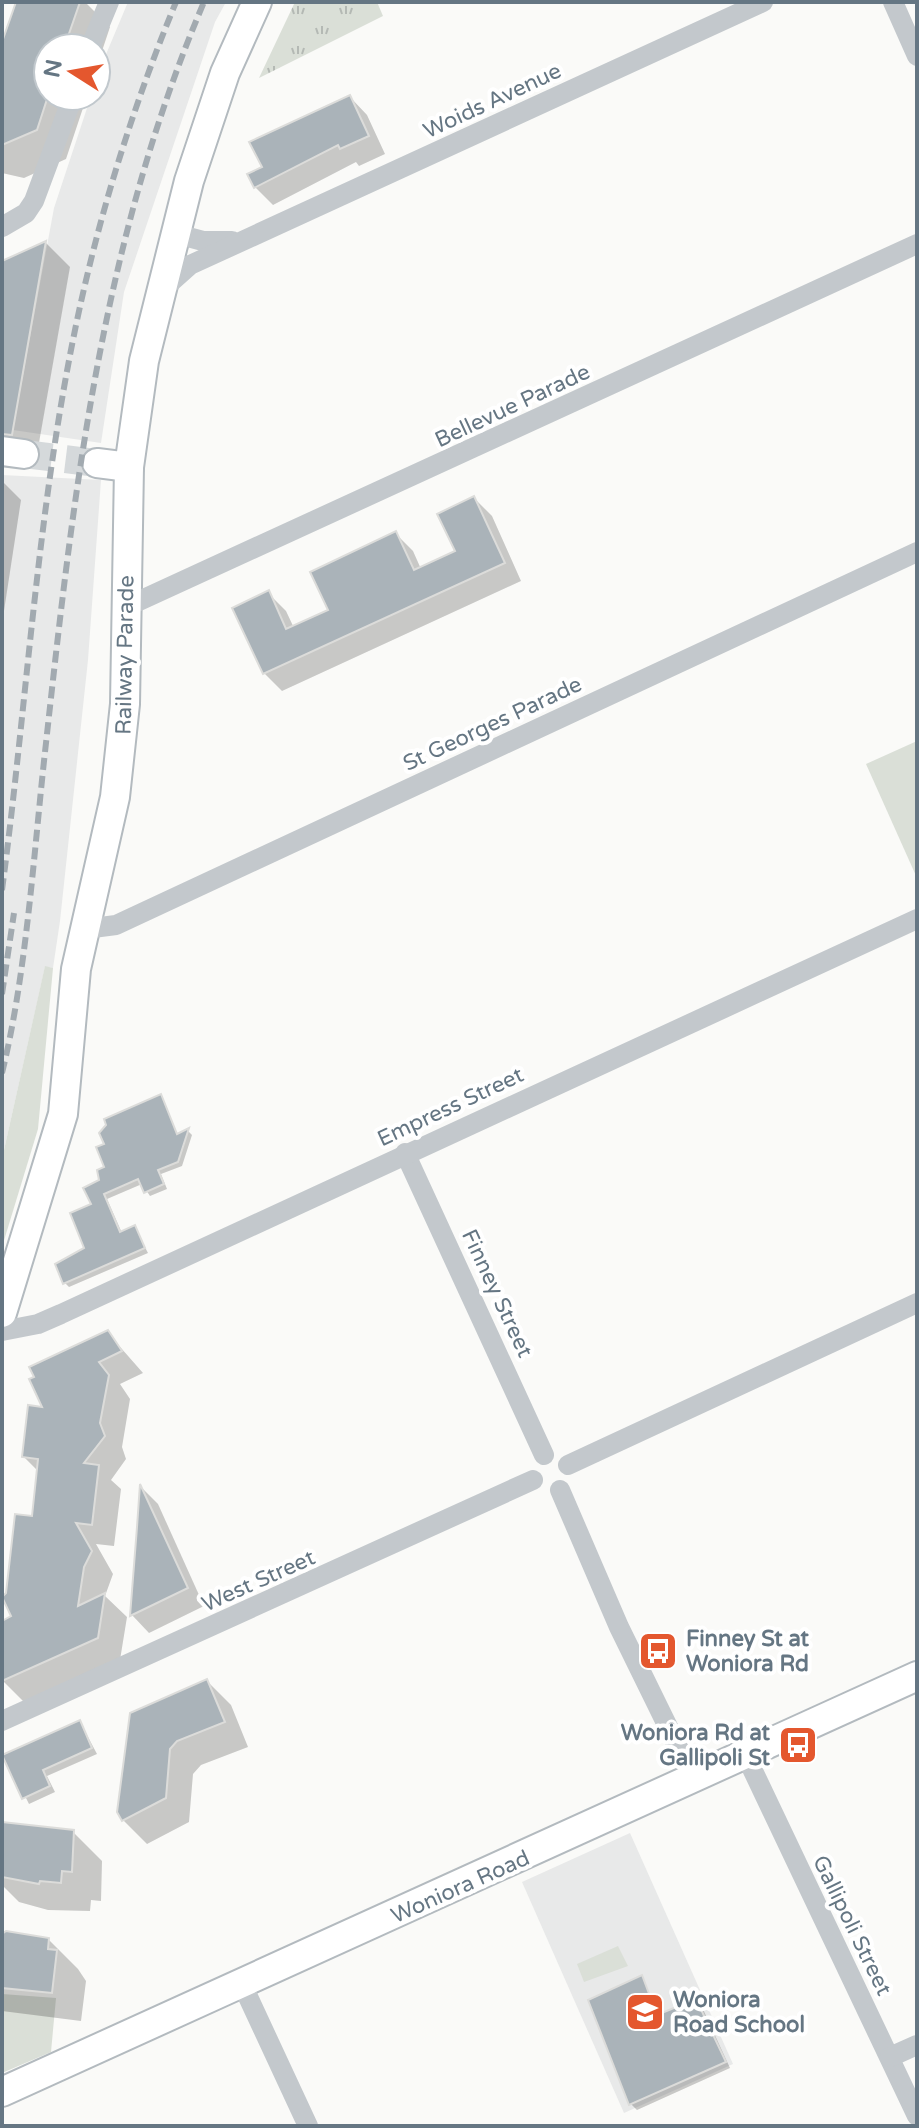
<svg xmlns="http://www.w3.org/2000/svg" width="919" height="2128" font-family="'Varela Round',sans-serif">
	<defs>
		<pattern id="grass-tufts" width="24" height="20" patternUnits="userSpaceOnUse" patternTransform="scale(2)"><rect width="24" height="20" fill="#dadfd7"/><path d="M3 7l-1-3M5 7V3M7 7l1-3M15 17l-1-3M17 17v-4M19 17l1-3" fill="none" stroke="#b4b9b4"/></pattern>
	</defs>
	<rect width="100%" height="100%" fill="#fafaf8"/>
	<g fill="#e8e9e9">
		<path d="M 128,2 L 226,2 L 215,22 L 124,292 L 101,443 L 13,430 L 54,208 L 91,96 L 96,96 L 99,71 Z"/>
		<path d="M 2,475 L 101,480 L 88,660 L 60,921 L 53,968 L 45,967 L 2,1159 Z"/>
		<path d="M 630,1833 L 733,2064 L 624,2113 L 522,1882 Z"/>
	</g>
	<path fill="url(#grass-tufts)" d="M 295,2 L 377,2 L 383,16 L 259,78 Z"/>
	<g fill="#dadfd7">
		<path d="M 917,741 L 917,878 L 866,764 Z"/>
		<path d="M 45,966 L 53,968 L 38,1129 L 2,1247 L 2,1159 Z"/>
		<path d="M 618,1946 L 628,1966 L 584,1982 L 577,1964 Z"/>
		<path d="M 2,1994 L 56,1998 L 51,2052 L 2,2073 Z"/>
	</g>
	<g fill="#0003">
		<path d="M 18,2 L 85,2 L 110,27 L 96,69 L 96,48 L 48,48 L 48,96 L 87,96 L 66,159 L 24,178 L 2,173 L 2,48 Z"/>
		<path d="M 350,97 L 367,115 L 385,154 L 359,166 L 356,162 L 273,205 L 255,187 Z"/>
		<path d="M 46,243 L 70,267 L 37,454 L 2,450 L 2,263 Z"/>
		<path d="M 2,481 L 21,500 L 2,624 Z"/>
		<path d="M 474,498 L 492,516 L 521,581 L 282,691 L 264,673 L 268,593 L 286,611 L 294,628 L 330,611 L 396,534 L 413,551 L 421,569 L 457,552 Z"/>
		<path d="M 160,1097 L 178,1135 L 188,1131 L 192,1135 L 182,1166 L 161,1174 L 167,1189 L 150,1196 L 142,1184 L 107,1199 L 122,1233 L 135,1228 L 148,1253 L 69,1287 L 65,1283 L 87,1248 L 93,1205 L 107,1168 L 106,1145 Z"/>
		<path d="M 107,1332 L 143,1373 L 120,1384 L 130,1399 L 122,1447 L 126,1459 L 111,1480 L 121,1489 L 114,1546 L 96,1544 L 113,1574 L 105,1596 L 127,1617 L 120,1660 L 25,1703 L 3,1681 L 2,1666 L 2,1623 L 14,1617 L 2,1600 L 8,1594 L 34,1519 L 39,1472 L 24,1457 L 45,1410 Z"/>
		<path d="M 142,1488 L 158,1504 L 204,1606 L 149,1633 L 132,1615 Z"/>
		<path d="M 207,1681 L 231,1705 L 248,1747 L 201,1765 L 193,1774 L 189,1822 L 147,1844 L 123,1820 Z"/>
		<path d="M 80,1722 L 97,1754 L 47,1776 L 55,1792 L 29,1804 L 5,1756 Z"/>
		<path d="M 2,1824 L 73,1832 L 102,1861 L 101,1901 L 91,1900 L 90,1911 L 48,1910 L 19,1902 L 2,1885 Z"/>
		<path d="M 2,1936 L 48,1939 L 78,1969 L 86,1981 L 81,2021 L 2,2011 Z"/>
		<path d="M 641,1977 L 659,2016 L 696,2001 L 702,2007 L 730,2068 L 637,2110 L 631,2104 Z"/>
	</g>
	<g fill="#aab3b9" stroke="#dcdcda" stroke-width="2">
		<path d="M 16,2 L 80,2 L 64,48 L 48,48 L 48,96 L 37,130 L 2,145 L 2,42 Z"/>
		<path d="M 350,95 L 369,136 L 340,149 L 338,145 L 254,188 L 247,174 L 262,167 L 249,142 Z"/>
		<path d="M 46,241 L 12,435 L 2,434 L 2,261 Z"/>
		<path d="M 474,496 L 505,563 L 263,674 L 232,608 L 269,590 L 286,629 L 328,610 L 310,572 L 396,531 L 414,570 L 455,551 L 437,514 Z"/>
		<path d="M 161,1094 L 177,1134 L 189,1128 L 178,1162 L 158,1170 L 164,1184 L 144,1193 L 138,1179 L 104,1194 L 120,1232 L 135,1225 L 145,1248 L 63,1284 L 55,1264 L 84,1248 L 70,1213 L 91,1204 L 83,1188 L 99,1180 L 97,1170 L 104,1167 L 96,1147 L 104,1144 L 99,1133 L 106,1125 L 104,1119 Z"/>
		<path d="M 108,1330 L 122,1351 L 99,1362 L 109,1375 L 100,1423 L 105,1436 L 84,1463 L 99,1465 L 92,1525 L 76,1523 L 92,1551 L 84,1567 L 78,1606 L 105,1593 L 98,1638 L 2,1681 L 2,1621 L 11,1616 L 2,1597 L 6,1593 L 15,1514 L 32,1516 L 38,1459 L 22,1457 L 28,1405 L 42,1407 L 29,1379 L 34,1377 L 29,1367 Z"/>
		<path d="M 140,1484 L 188,1588 L 130,1616 L 137,1527 Z"/>
		<path d="M 207,1679 L 225,1722 L 177,1741 L 170,1749 L 166,1798 L 122,1821 L 117,1812 L 130,1713 Z"/>
		<path d="M 80,1720 L 92,1748 L 43,1770 L 50,1786 L 22,1799 L 2,1755 Z"/>
		<path d="M 2,1822 L 74,1830 L 72,1872 L 62,1871 L 61,1883 L 40,1881 L 39,1884 L 2,1877 Z"/>
		<path d="M 6,1931 L 49,1938 L 48,1949 L 57,1950 L 52,1993 L 2,1988 L 2,1934 Z"/>
		<path d="M 642,1975 L 657,2015 L 696,1999 L 726,2062 L 629,2105 L 588,2000 Z"/>
	</g>
	<g fill="none" stroke-linecap="round" stroke-linejoin="round">
		<path stroke="#d5d9db" stroke-width="28" stroke-dasharray="28 14" stroke-linecap="butt" d="M 24,454 L 97,463"/>
		<g stroke="#b3babf" stroke-width="32">
			<g id="secondary">
				<path d="M 2,451 L 24,454"/>
				<path d="M 97,463 L 129,467"/>
				<path d="M 2,1313 L 63,1114 L 76,969 L 115,797 L 125,704 L 129,467 L 144,361 L 189,181 L 225,73 L 257,2"/>
				<path d="M 2,2092 L 917,1676"/>
			</g>
		</g>
		<g stroke="#c3c8cc" stroke-width="20">
			<path d="M 893,2 L 917,56"/>
			<path d="M 90,48 L 109,2"/>
			<path d="M 2,227 L 26,213 L 34,201 L 73,96"/>
			<path d="M 173,233 L 203,241 L 232,241"/>
			<path d="M 162,290 L 190,265 L 763,2"/>
			<path d="M 126,607 L 917,244"/>
			<path d="M 85,929 L 116,925 L 917,552"/>
			<path d="M 405,1153 L 544,1455"/>
			<path d="M 2,1331 L 38,1324 L 61,1314 L 917,919"/>
			<path d="M 568,1465 L 917,1303"/>
			<path d="M 560,1490 L 619,1627 L 694,1780"/>
			<path d="M 2,1721 L 533,1480"/>
			<path d="M 746,1756 L 917,2116"/>
			<path d="M 242,1984 L 308,2126"/>
			<path d="M 890,2057 L 917,2045"/>
		</g>
		<use href="#secondary" stroke="#fff" stroke-width="28"/>
		<g stroke="#a2aab0" stroke-width="6" stroke-dasharray="12 6" stroke-linecap="butt">
			<path d="M 2,890 C 28,695 38,495 81,302 C 104,199 136,99 176,2"/>
			<path d="M 2,994 L 14,913"/>
			<path d="M 2,1073 C 27,972 34,848 46,743 C 74,488 102,241 204,2"/>
		</g>
	</g>
	<defs>
		<g id="bus-square" transform="scale(2)"><rect x="-9" y="-9" width="18" height="18" rx="4" fill="#e4572e" stroke="#fff"/><path d="M-5-6H5V4H4V6H2V4H-2V6H-4V4H-5ZM-3.5-4V0h7V-4ZM-3.5 1.2v1.5H-2V1.2ZM2 1.2v1.5H3.5V1.2Z" fill="#fff"/></g>
		<g id="school-square" transform="scale(2)"><rect x="-9" y="-9" width="18" height="18" rx="4" fill="#e4572e" stroke="#fff"/><path d="M0-5L7-2L0 1L-7-2ZM-4 1L0 2.5L4 1V4Q0 6-4 4Z" fill="#fff"/></g>
	</defs>
	<g fill-rule="evenodd">
		<use href="#bus-square" x="658" y="1651"/>
		<use href="#bus-square" x="798" y="1745"/>
		<use href="#school-square" x="645" y="2012"/>
	</g>
	<g text-anchor="middle" stroke-width="8" stroke-linejoin="round" paint-order="stroke">
		<g font-size="22" fill="#657683" stroke="#fff">
			<text transform="translate(492 100) rotate(-25)" y="8">Woids Avenue</text>
			<text transform="translate(512 405) rotate(-25)" y="8">Bellevue Parade</text>
			<text transform="translate(124 655) rotate(-89)" y="8">Railway Parade</text>
			<text transform="translate(492 723) rotate(-25)" y="8">St Georges Parade</text>
			<text transform="translate(450 1106) rotate(-25)" y="8">Empress Street</text>
			<text transform="translate(498 1293) rotate(65)" y="8">Finney Street</text>
			<text transform="translate(258 1580) rotate(-24)" y="8">West Street</text>
			<text transform="translate(460 1886) rotate(-24)" y="8">Woniora Road</text>
			<text transform="translate(853 1925) rotate(64)" y="8">Gallipoli Street</text>
		</g>
		<g font-size="22" font-weight="bold" fill="#657683" stroke="#fff" text-anchor="start">
			<text x="686" y="1646">Finney St at<tspan x="686" dy="25">Woniora Rd</tspan></text>
			<text x="770" y="1740" text-anchor="end">Woniora Rd at<tspan x="770" dy="25">Gallipoli St</tspan></text>
			<text x="673" y="2007">Woniora<tspan x="673" dy="25">Road School</tspan></text>
		</g>
	</g>
	<rect width="919" height="2128" fill="none" stroke="#657683" stroke-width="8"/>
	<g transform="translate(72 72) rotate(281)"><circle r="38" fill="#ffffff" stroke="#c1c8cd" stroke-width="2"/>
	<path d="M0-6L14 30L0 20L-14 30Z" fill="#e4572e"/>
	<text y="-12" font-size="22" font-weight="bold" text-anchor="middle" fill="#657683">N</text>
	</g>
</svg>
